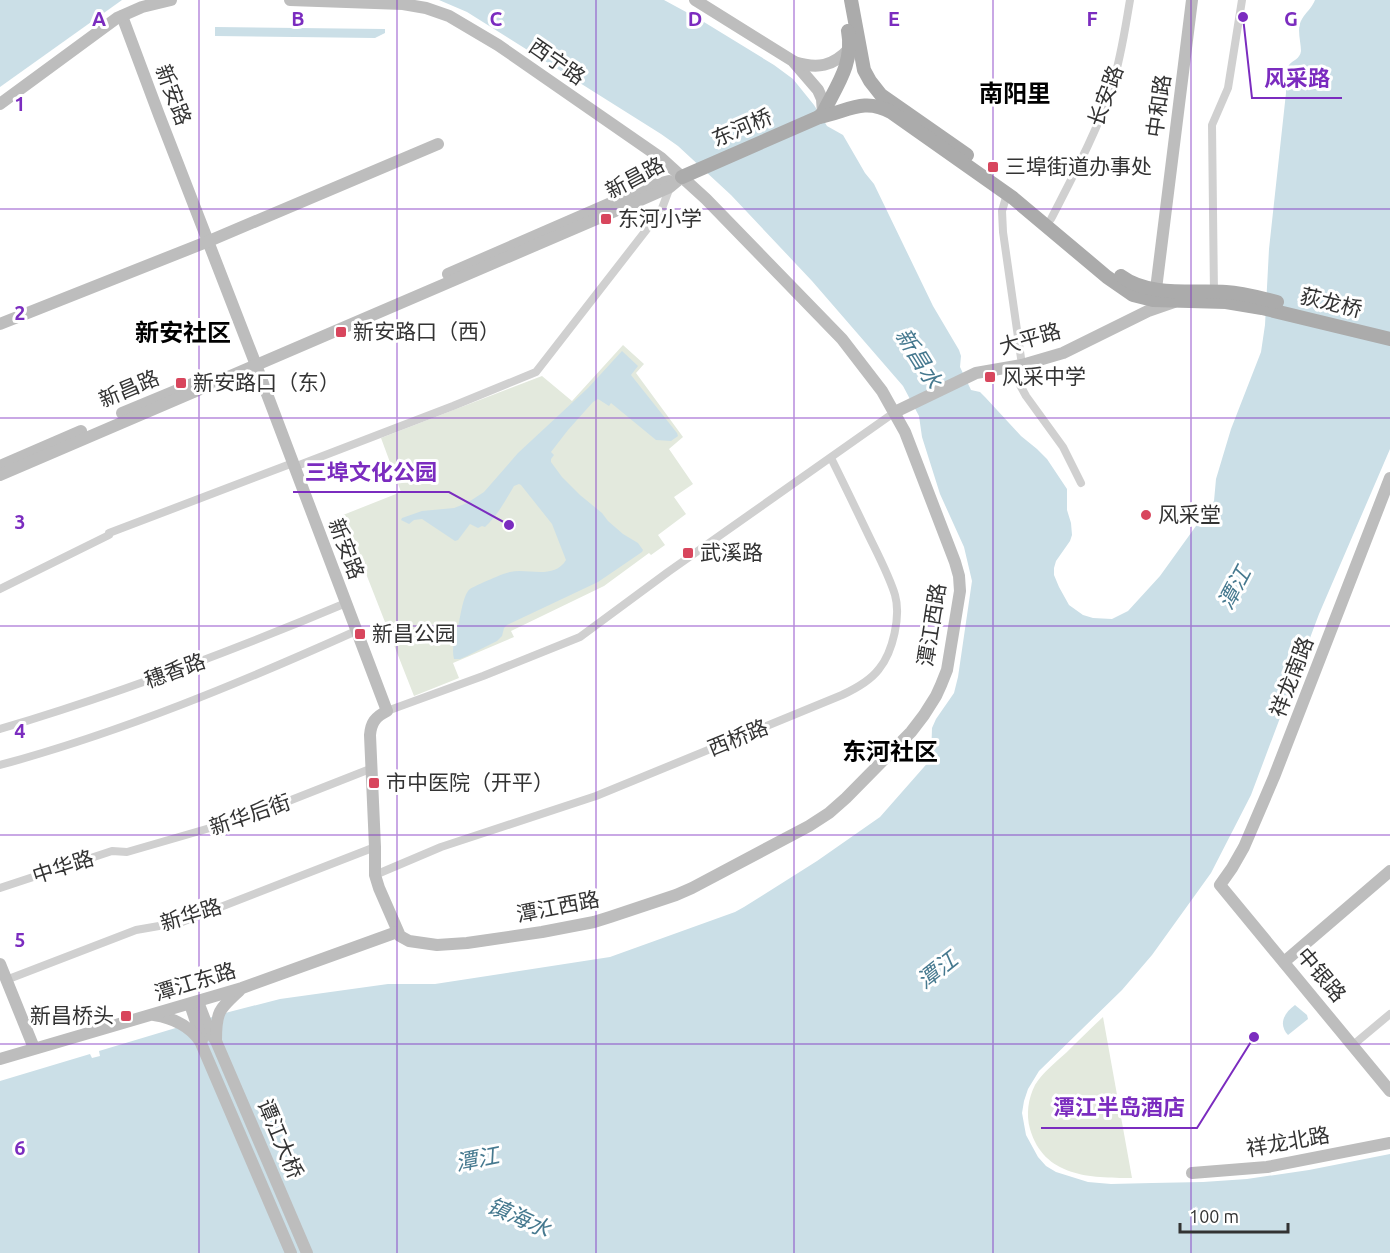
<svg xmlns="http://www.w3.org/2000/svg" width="1390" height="1253" font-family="Ubuntu,'Noto Sans SC',sans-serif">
	<rect width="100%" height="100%" fill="#fff"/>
	<g fill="#e3e9dd">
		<path d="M 623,345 L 644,364 L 636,373 L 683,437 L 669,449 L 693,484 L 674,497 L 686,514 L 658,535 L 665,545 L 651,555 L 649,553 L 604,586 L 511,631 L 514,637 L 453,663 L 459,678 L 414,696 L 343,515 L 401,492 L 381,438 L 542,376 L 572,401 Z"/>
		<path d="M 1103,1017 L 1132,1178 C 1090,1178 1044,1177 1030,1129 C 1026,1114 1028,1099 1035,1085 C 1043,1072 1056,1062 1067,1052 C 1079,1040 1091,1028 1103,1017 Z"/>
	</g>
	<g fill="#cbdfe7">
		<path d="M 0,0 L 122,0 L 0,87 Z"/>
		<path d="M 439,0 L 664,0 L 699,19 L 774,65 L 793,79 L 814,105 L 827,126 L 843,135 L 865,173 L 874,184 L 933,306 L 959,350 L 961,356 L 960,367 L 971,390 L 980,392 L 985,397 L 1021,436 L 1037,449 L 1047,459 L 1067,489 L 1067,510 L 1071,523 L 1072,535 L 1070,541 L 1056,561 L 1054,568 L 1054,575 L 1059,587 L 1069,605 L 1083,615 L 1093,618 L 1112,619 L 1128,611 L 1160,576 L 1214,501 L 1216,479 L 1231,429 L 1261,352 L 1265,325 L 1269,249 L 1286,93 C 1286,85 1285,72 1289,65 C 1293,60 1300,59 1301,51 C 1301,41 1296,28 1302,19 C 1306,12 1312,8 1315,0 L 1390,0 L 1390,449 L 1319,614 L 1251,795 L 1211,873 L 1152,955 L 1122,990 L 1039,1071 L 1028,1089 L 1024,1101 L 1022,1113 L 1026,1135 L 1038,1157 L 1046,1166 L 1056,1172 L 1088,1182 L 1111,1184 L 1152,1183 L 1203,1182 L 1247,1179 L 1309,1170 L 1390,1154 L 1390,1253 L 0,1253 L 0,1081 L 90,1054 L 92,1058 L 100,1056 L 99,1051 L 229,1012 L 280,999 L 388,984 L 435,984 L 610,957 L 735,912 L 744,907 L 817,861 L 880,817 L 931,759 L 932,728 L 936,719 L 954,693 L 958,677 L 972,581 L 964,547 L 940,494 L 922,437 L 919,416 L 903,386 L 812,281 L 731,195 L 678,146 L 661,134 L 467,12 Z"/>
		<path d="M 215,27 L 385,29 L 385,33 L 375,38 L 215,36 Z"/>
		<path d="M 622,351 L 638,366 L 631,375 L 677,433 L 678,436 L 671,441 L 656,440 L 611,403 L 609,406 L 598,399 L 593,402 L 568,430 L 551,452 L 554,455 L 551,459 L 551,462 L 562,477 L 580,495 L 602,513 L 608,521 L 623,534 L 638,543 L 643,550 L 642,552 L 598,582 L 507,625 L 504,628 L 502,636 L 497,641 L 467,656 L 460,659 L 454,659 C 451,648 456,633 459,622 C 461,613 463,598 468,591 C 471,587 479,585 484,582 C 492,579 501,574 510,572 C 528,568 554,580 566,560 L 552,524 L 521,485 L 519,484 L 514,486 C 505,501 498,515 485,527 L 482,526 L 478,528 L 470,524 L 458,540 L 455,541 L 422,519 L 414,520 L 409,524 L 401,520 L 402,518 L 422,511 L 454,508 L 467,503 L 484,492 L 518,453 L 588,388 Z"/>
		<path d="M 1295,1005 L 1307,1015 L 1308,1019 L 1288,1035 C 1278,1024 1284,1013 1295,1005 Z"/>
	</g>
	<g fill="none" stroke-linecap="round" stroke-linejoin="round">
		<g stroke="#d0d0d0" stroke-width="8">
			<path d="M 1007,194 L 1002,211 L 1003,232 L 1022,365"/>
			<path d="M 1051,219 C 1073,176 1097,132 1112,86 C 1121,58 1125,29 1130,0"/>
			<path d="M 1214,295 L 1212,125 L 1228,88 L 1242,0"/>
			<path d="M 1017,366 L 1020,385 L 1026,396 L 1063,447 L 1081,483"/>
			<path d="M 294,467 L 453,406 L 536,372 L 661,211 L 670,187"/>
			<path d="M 109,533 L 293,463"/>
			<path d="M 0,589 L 109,535"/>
			<path d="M 387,711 L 483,676 L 580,637 L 668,572 L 895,412"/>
			<path d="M 0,729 C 118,694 232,651 346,603"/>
			<path d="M 0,765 C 122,732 240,683 356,631"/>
			<path d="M 375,875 L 441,847 L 596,796 L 842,695 C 855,689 870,681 879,669 C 893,652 901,616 895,595 C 889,575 876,551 867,532 C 855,507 843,482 831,458"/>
			<path d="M 0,888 L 112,851 L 127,852 L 248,817 L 370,769"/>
			<path d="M 6,980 L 136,930 L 182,922 L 375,847"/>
			<path d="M 1353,1045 L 1390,1014"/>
		</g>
		<g stroke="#bdbdbd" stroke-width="12">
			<path d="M 695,0 L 793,61 L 818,90 L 822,99 L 823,113"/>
			<path d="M 122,16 L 159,115 L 256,365 L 387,711 C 375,717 371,723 370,735 L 375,847 L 375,875 L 379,888 L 400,936 L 409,941 L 437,945 L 467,943 L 542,932 L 594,922 L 610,917 L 676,895 L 692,888 L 809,826 L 829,813 L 846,798 L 911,732 L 924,715 L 936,696 L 941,685 L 947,670 L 960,591 L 959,576 L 955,562 L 905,432 L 882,391 L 842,339 L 706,199 L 661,158 L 498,45 L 449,16 L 426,8 L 403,4 L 290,0"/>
			<path d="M 794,62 C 817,69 833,67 850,48"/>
			<path d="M 0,104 L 117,18 L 142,7 L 171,0"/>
			<path d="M 448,274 L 650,186 L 669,181"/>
			<path d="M 1156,289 L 1192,0"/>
			<path d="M 0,324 L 209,241 L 438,144"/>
			<path d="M 895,412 L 976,373 L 1022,365 L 1063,353 L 1148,311 L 1174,302"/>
			<path d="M 122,413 L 192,384"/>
			<path d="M 0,466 L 81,431"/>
			<path d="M 0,475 L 636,202 L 670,187 L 682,177"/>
			<path d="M 1390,478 L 1274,777 L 1244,847 L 1232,868 L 1220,885 L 1390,1091"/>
			<path d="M 1284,962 L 1390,871"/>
			<path d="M 0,964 L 34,1048"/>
			<path d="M 198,1002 L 210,1033 L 216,1041 L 307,1253"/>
			<path d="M 190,1004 L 202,1040"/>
			<path d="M 154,1015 C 173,1018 189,1025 200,1041 L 291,1253"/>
			<path d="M 216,1040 C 216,1012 219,1009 239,991"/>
			<path d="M 0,1059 L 242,988 L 397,932"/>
			<path d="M 1192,1173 L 1267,1167 L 1390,1143"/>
		</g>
		<g stroke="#ababab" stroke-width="14">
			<path d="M 851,0 L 864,70 L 870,81 L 881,95 L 967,155"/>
			<path d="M 819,117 L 823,113 C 837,85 854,63 848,31"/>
			<path d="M 682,177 L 819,117 C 847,112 863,97 891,112 L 1013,198 L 1107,277 L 1133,295 L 1153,300 L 1226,302 L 1262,308 L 1390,339"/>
			<path d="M 1121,276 C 1149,297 1193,290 1226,292 C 1244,293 1260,298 1277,302"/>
		</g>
	</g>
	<path fill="none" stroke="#7b2cbf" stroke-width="1.5" stroke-opacity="0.55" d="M 199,0 L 199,1253M 397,0 L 397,1253M 596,0 L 596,1253M 794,0 L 794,1253M 993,0 L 993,1253M 1191,0 L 1191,1253M 0,209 L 1390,209M 0,418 L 1390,418M 0,626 L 1390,626M 0,835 L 1390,835M 0,1044 L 1390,1044"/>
	<g fill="#d8465d" stroke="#fff" stroke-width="2">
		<rect x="987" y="161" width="12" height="12" rx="3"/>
		<rect x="600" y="213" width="12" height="12" rx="3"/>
		<rect x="335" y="326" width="12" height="12" rx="3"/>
		<rect x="984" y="371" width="12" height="12" rx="3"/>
		<rect x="175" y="377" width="12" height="12" rx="3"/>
		<circle cx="1146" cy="515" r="6"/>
		<rect x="682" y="547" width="12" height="12" rx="3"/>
		<rect x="354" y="628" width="12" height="12" rx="3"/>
		<rect x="368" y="777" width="12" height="12" rx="3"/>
		<rect x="120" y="1010" width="12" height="12" rx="3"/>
	</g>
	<g text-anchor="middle" stroke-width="6" stroke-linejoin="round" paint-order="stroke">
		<g font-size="21" fill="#333" stroke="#fff">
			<text transform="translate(557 62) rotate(35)" y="7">西宁路</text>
			<text transform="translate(173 95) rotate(69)" y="7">新安路</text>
			<text transform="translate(1106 96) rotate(-70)" y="7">长安路</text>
			<text transform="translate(1159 106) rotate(-82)" y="7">中和路</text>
			<text transform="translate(742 128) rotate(-23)" y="7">东河桥</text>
			<text transform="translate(635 178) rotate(-28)" y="7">新昌路</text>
			<text transform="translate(1331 303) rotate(14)" y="7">荻龙桥</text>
			<text transform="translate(1030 339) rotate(-16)" y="7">大平路</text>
			<text transform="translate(129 389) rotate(-23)" y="7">新昌路</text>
			<text transform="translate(346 549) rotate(69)" y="7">新安路</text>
			<text transform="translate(932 625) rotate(-81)" y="7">潭江西路</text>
			<text transform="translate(175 671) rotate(-20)" y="7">穗香路</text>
			<text transform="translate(1292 677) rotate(-69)" y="7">祥龙南路</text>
			<text transform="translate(738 738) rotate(-22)" y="7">西桥路</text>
			<text transform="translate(250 815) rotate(-19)" y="7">新华后街</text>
			<text transform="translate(63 867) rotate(-18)" y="7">中华路</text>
			<text transform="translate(558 907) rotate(-11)" y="7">潭江西路</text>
			<text transform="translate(191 915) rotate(-17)" y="7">新华路</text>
			<text transform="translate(1321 975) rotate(50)" y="7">中银路</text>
			<text transform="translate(195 982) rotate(-17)" y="7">潭江东路</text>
			<text transform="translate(280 1139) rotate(67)" y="7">谭江大桥</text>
			<text transform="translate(1288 1142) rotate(-10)" y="7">祥龙北路</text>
		</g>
		<g font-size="21" fill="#333" stroke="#fff" text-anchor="start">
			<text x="1005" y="174">三埠街道办事处</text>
			<text x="618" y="226">东河小学</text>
			<text x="353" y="339">新安路口（西）</text>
			<text x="1002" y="384">风采中学</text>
			<text x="193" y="390">新安路口（东）</text>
			<text x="1158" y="522">风采堂</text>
			<text x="700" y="560">武溪路</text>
			<text x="372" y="641">新昌公园</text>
			<text x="386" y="790">市中医院（开平）</text>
			<text x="114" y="1023" text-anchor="end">新昌桥头</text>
		</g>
		<g font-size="22" font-style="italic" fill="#46798f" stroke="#fff">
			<text transform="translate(919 358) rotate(58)" y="8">新昌水</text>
			<text transform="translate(1234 588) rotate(-62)" y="8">潭江</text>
			<text transform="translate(937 970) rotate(-38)" y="8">潭江</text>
			<text transform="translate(477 1159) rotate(-11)" y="8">潭江</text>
			<text transform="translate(519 1217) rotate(24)" y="8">镇海水</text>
		</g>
		<g font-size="24" font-weight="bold" fill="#000" stroke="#fff">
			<text x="1015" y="102">南阳里</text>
			<text x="183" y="341">新安社区</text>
			<text x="890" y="760">东河社区</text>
		</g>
	</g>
	<g font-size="20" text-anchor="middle" font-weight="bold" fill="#7b2cbf" stroke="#fff" stroke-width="6" stroke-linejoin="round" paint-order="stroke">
		<text x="99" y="26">A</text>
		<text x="298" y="26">B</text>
		<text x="496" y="26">C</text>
		<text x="695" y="26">D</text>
		<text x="894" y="26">E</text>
		<text x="1092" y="26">F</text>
		<text x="1291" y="26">G</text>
		<text x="20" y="111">1</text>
		<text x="20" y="320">2</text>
		<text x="20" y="529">3</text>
		<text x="20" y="738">4</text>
		<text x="20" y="947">5</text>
		<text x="20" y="1155">6</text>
	</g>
	<path fill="none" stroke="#7b2cbf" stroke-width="2" d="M1243 17L1252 98H1342M509 525L449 492H293M1254 1037L1197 1128H1041"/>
	<g fill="#7b2cbf" stroke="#fff" stroke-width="2">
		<circle cx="1243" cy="17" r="6"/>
		<circle cx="509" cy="525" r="6"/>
		<circle cx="1254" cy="1037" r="6"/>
	</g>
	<g font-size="22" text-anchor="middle" font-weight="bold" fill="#7b2cbf" stroke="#fff" stroke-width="6" stroke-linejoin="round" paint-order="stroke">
		<text x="1297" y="86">风采路</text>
		<text x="371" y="480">三埠文化公园</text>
		<text x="1119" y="1115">潭江半岛酒店</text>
	</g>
	<path d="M1180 1223v9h108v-9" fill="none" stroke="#333333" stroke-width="3"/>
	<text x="1189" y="1223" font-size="18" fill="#333333" stroke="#ffffff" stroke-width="4.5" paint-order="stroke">100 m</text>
</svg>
